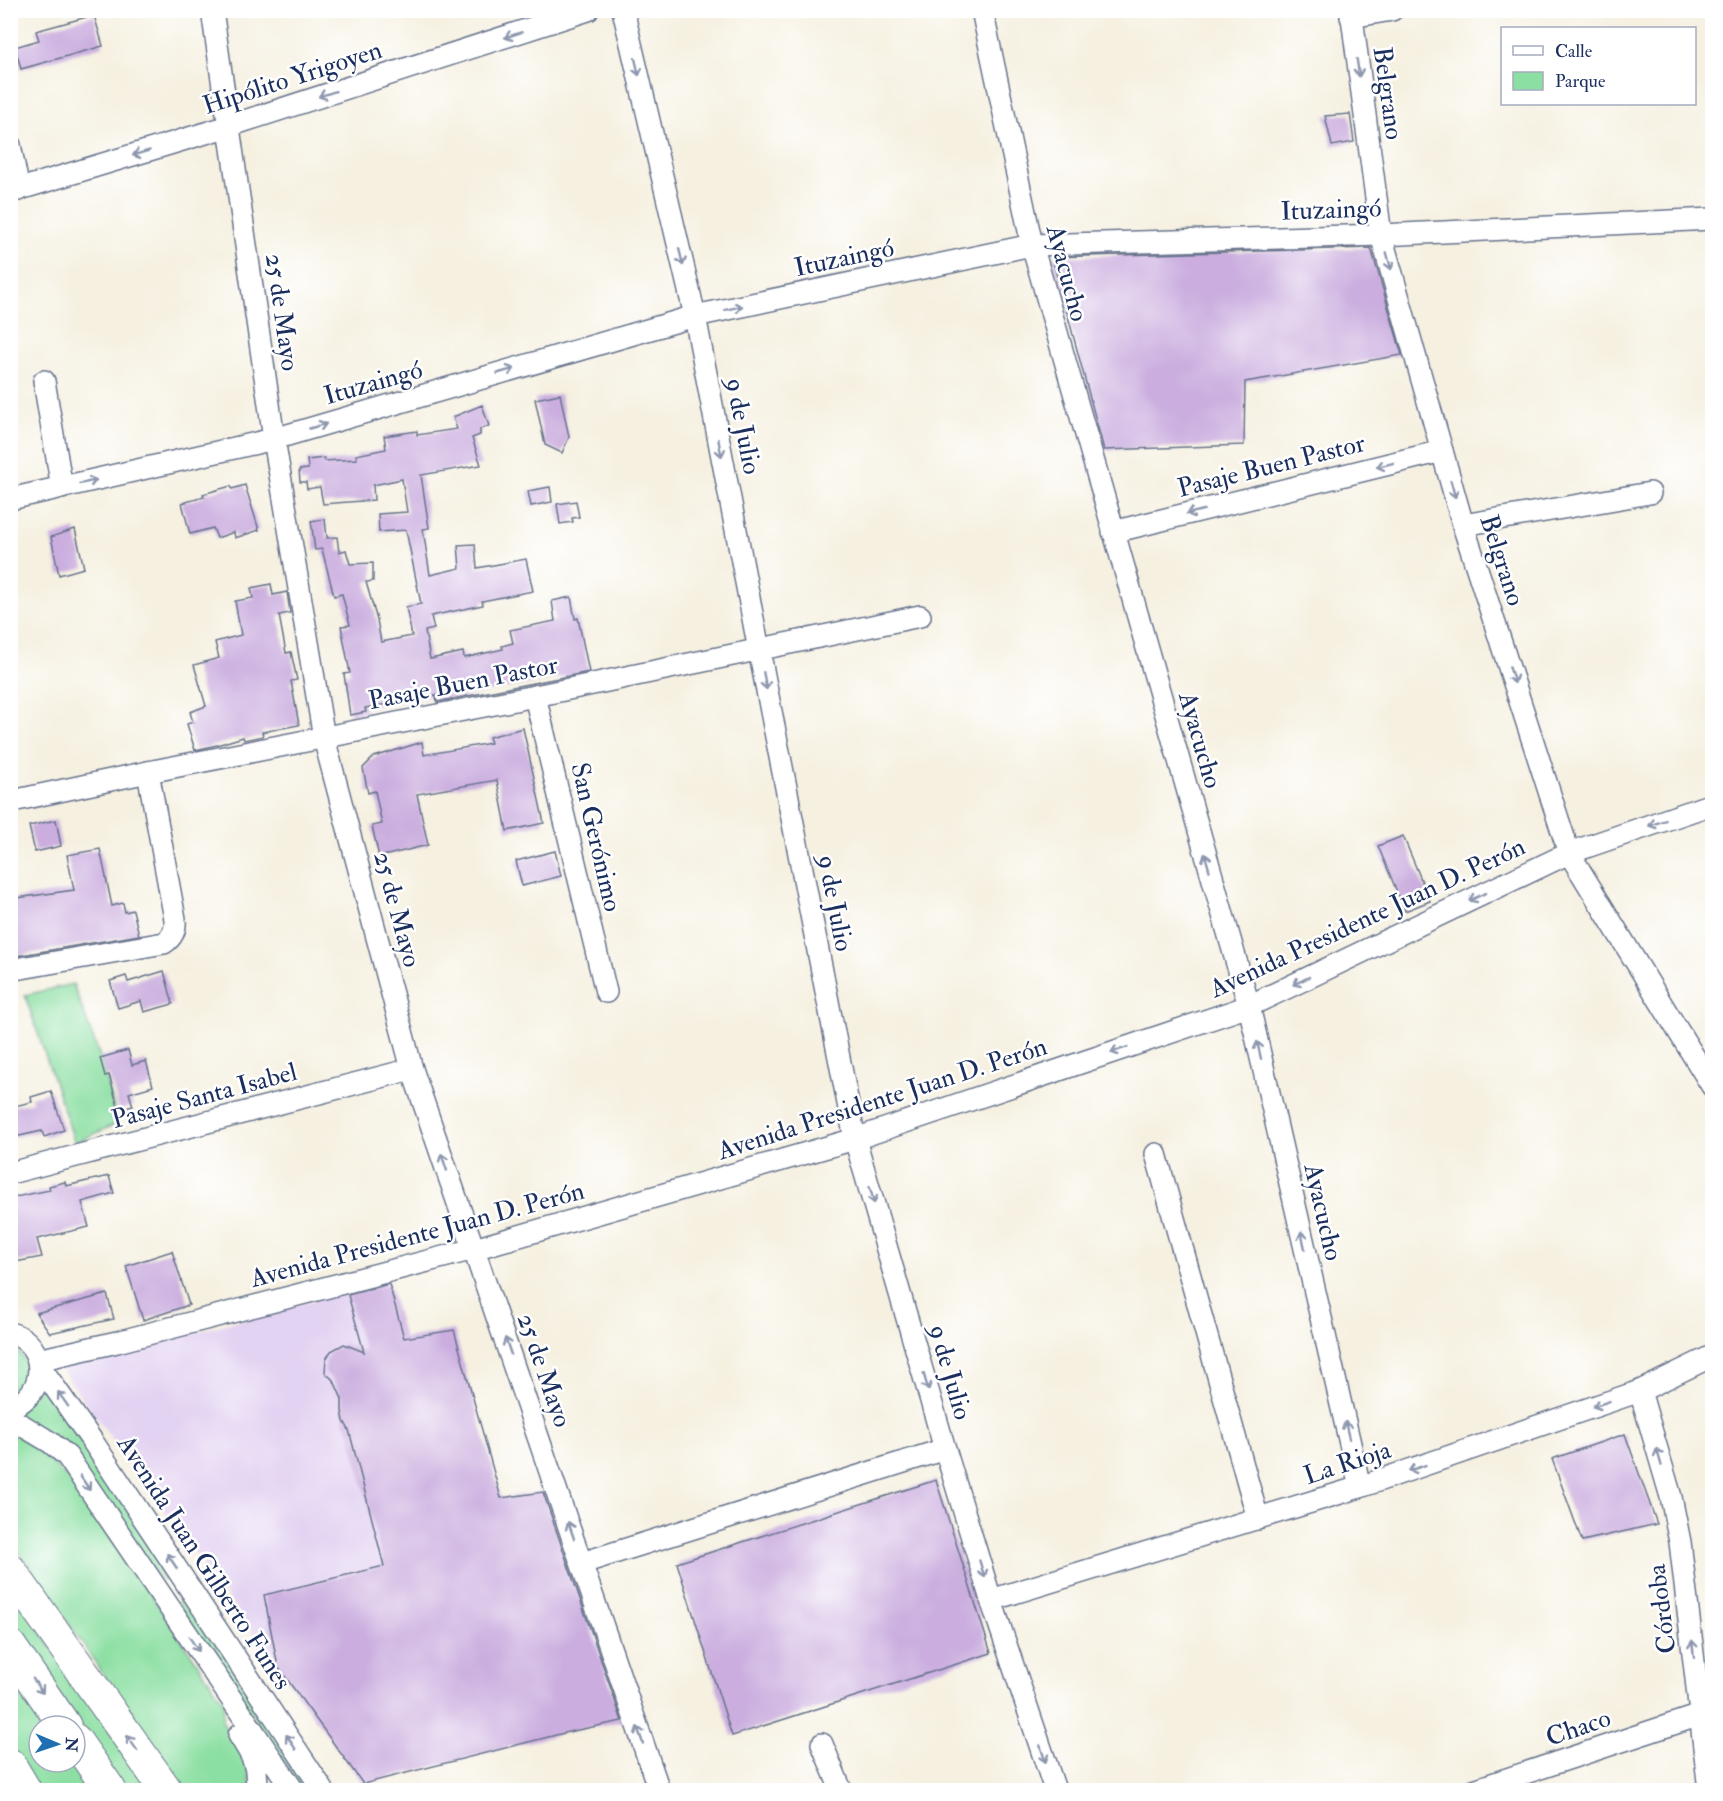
<svg xmlns="http://www.w3.org/2000/svg" width="1723" height="1801" font-family="'IM FELL Double Pica',serif">
	<rect width="100%" height="100%" fill="#fff"/>
	<filter id="ink" filterUnits="userSpaceOnUse"><feTurbulence type="fractalNoise" baseFrequency=".0167" numOctaves="2"/><feDisplacementMap in="SourceGraphic" scale="12" xChannelSelector="R" yChannelSelector="G"/><feConvolveMatrix kernelMatrix="1 2 1 2 8 2 1 2 1" color-interpolation-filters="sRGB"/></filter>
	<filter id="wash" filterUnits="userSpaceOnUse"><feTurbulence type="fractalNoise" baseFrequency=".008" numOctaves="4" result="noise"/><feDisplacementMap in="SourceGraphic" scale="24" xChannelSelector="R" yChannelSelector="G"/><feGaussianBlur stdDeviation="1.35" result="paint"/><feColorMatrix in="noise" values="0 0 0 0 0 0 0 0 0 0 0 0 0 0 0 0 0 1.4 0 .05"/><feComposite in="paint" operator="in"/></filter>
	<g filter="url(#wash)">
		<rect width="100%" height="100%" fill="#f5f0e0"/>
		<path fill="#e3d3f2" d="M 387,1280 L 404,1338 L 454,1330 L 501,1498 L 550,1491 L 622,1721 L 568,1732 L 363,1784 L 61,1369 Z"/>
		<g fill="#8bdfa2" stroke="#538780" stroke-width="1.5">
			<path d="M 73,984 L 104,1068 L 118,1123 L 75,1143 L 25,995 Z"/>
			<path d="M 11,1346 C 32,1359 32,1382 11,1395 Z"/>
			<path d="M 44,1383 L 172,1574 L 163,1581 L 16,1412 Z"/>
			<path d="M 10,1431 C 40,1450 59,1468 82,1494 L 224,1702 L 223,1723 L 248,1761 L 251,1790 L 183,1790 L 11,1540 Z"/>
			<path d="M 10,1587 L 151,1790 L 124,1790 L 11,1625 Z"/>
			<path d="M 186,1597 L 314,1787 L 309,1790 L 303,1790 L 177,1603 Z"/>
			<path d="M 10,1672 L 46,1726 L 39,1726 L 39,1762 L 70,1762 L 90,1790 L 35,1790 L 11,1744 Z"/>
		</g>
		<g id="blocks">
			<g fill="#cbaedf">
				<path d="M 94,15 L 103,46 L 21,69 L 15,47 L 39,40 L 36,31 Z"/>
				<path d="M 1350,114 L 1354,142 L 1332,146 L 1325,116 Z"/>
				<path d="M 1371,248 L 1402,355 L 1245,382 L 1244,445 L 1104,450 L 1052,257 Z"/>
				<path d="M 560,394 L 569,437 L 562,453 L 545,445 L 535,399 Z"/>
				<path d="M 482,405 L 489,426 L 480,429 L 480,435 L 472,438 L 481,465 L 421,475 L 429,528 L 423,529 L 430,575 L 460,568 L 458,545 L 475,544 L 477,568 L 526,559 L 533,591 L 482,601 L 483,605 L 431,616 L 434,629 L 425,631 L 430,659 L 463,652 L 464,658 L 503,649 L 502,646 L 513,643 L 510,630 L 555,621 L 552,601 L 571,597 L 575,619 L 578,618 L 589,672 L 437,702 L 436,695 L 365,708 L 366,712 L 350,715 L 344,674 L 350,673 L 341,626 L 350,625 L 342,594 L 334,596 L 322,549 L 315,550 L 311,521 L 325,519 L 327,538 L 337,537 L 339,552 L 346,550 L 350,564 L 373,563 L 373,581 L 366,582 L 377,620 L 381,642 L 412,636 L 406,607 L 421,604 L 406,530 L 379,532 L 378,514 L 407,512 L 402,479 L 373,485 L 374,500 L 323,504 L 320,487 L 307,489 L 306,482 L 300,482 L 299,470 L 308,469 L 307,460 L 324,458 L 324,461 L 357,459 L 356,455 L 386,449 L 384,436 L 417,431 L 417,435 L 457,429 L 453,417 Z"/>
				<path d="M 245,485 L 259,530 L 235,538 L 234,532 L 217,538 L 213,528 L 190,534 L 182,503 L 204,497 L 203,494 L 231,486 L 232,489 Z"/>
				<path d="M 550,487 L 552,502 L 531,506 L 528,491 Z"/>
				<path d="M 576,501 L 579,517 L 572,518 L 573,522 L 560,524 L 557,504 Z"/>
				<path d="M 75,529 L 84,568 L 59,575 L 51,537 Z"/>
				<path d="M 271,584 L 273,595 L 287,592 L 290,613 L 279,615 L 286,653 L 291,652 L 297,680 L 291,681 L 299,725 L 262,732 L 263,736 L 244,740 L 243,737 L 217,745 L 195,750 L 187,724 L 193,722 L 190,712 L 206,706 L 194,665 L 219,658 L 215,642 L 241,635 L 235,601 L 253,598 L 251,588 Z"/>
				<path d="M 523,728 L 544,823 L 507,831 L 497,780 L 417,794 L 428,845 L 379,857 L 372,826 L 382,824 L 375,791 L 368,793 L 363,768 L 374,757 L 422,742 L 424,755 L 491,743 L 489,737 Z"/>
				<path d="M 56,820 L 61,846 L 35,852 L 29,826 Z"/>
				<path d="M 1403,836 L 1430,901 L 1405,911 L 1378,846 Z"/>
				<path d="M 100,849 L 112,906 L 123,903 L 125,912 L 133,910 L 139,935 L 10,957 L 10,899 L 74,890 L 67,855 Z"/>
				<path d="M 555,851 L 561,876 L 522,886 L 516,861 Z"/>
				<path d="M 164,971 L 173,1004 L 144,1012 L 141,1001 L 118,1008 L 110,981 L 126,976 L 128,982 Z"/>
				<path d="M 128,1050 L 132,1065 L 146,1061 L 153,1086 L 129,1093 L 133,1106 L 119,1110 L 109,1075 L 105,1076 L 100,1058 Z"/>
				<path d="M 51,1091 L 64,1130 L 44,1137 L 42,1131 L 10,1138 L 10,1107 L 32,1102 L 31,1097 Z"/>
				<path d="M 109,1176 L 114,1193 L 82,1202 L 89,1227 L 37,1239 L 42,1257 L 10,1263 L 10,1198 L 50,1190 L 49,1186 L 65,1182 L 66,1186 Z"/>
				<path d="M 172,1251 L 189,1305 L 143,1320 L 126,1266 Z"/>
				<path d="M 389,1284 L 404,1338 L 454,1330 L 501,1498 L 543,1492 L 622,1721 L 568,1732 L 363,1784 L 278,1667 L 264,1595 L 384,1566 L 349,1430 L 344,1421 L 342,1411 L 342,1399 L 334,1381 L 325,1372 L 326,1359 L 331,1351 L 344,1344 L 364,1352 L 348,1295 Z"/>
				<path d="M 107,1294 L 114,1319 L 50,1333 L 36,1313 Z"/>
				<path d="M 1625,1434 L 1657,1524 L 1582,1541 L 1552,1459 Z"/>
				<path d="M 936,1480 L 991,1653 L 732,1736 L 677,1563 Z"/>
			</g>
		</g>
	</g>
	<g filter="url(#ink)">
		<use href="#blocks" fill-opacity="0" stroke="#67738c" stroke-width="1.5"/>
		<g fill="none" stroke-linecap="round" stroke-linejoin="round">
			<g stroke="#67738c" stroke-width="24">
				<g id="minor">
					<path d="M 212,10 L 274,439 L 324,738 L 412,1069 L 659,1790"/>
					<path d="M 623,10 L 695,316 L 759,650 L 855,1139 L 945,1449 L 991,1600 L 1055,1790"/>
					<path d="M 982,10 L 1032,245 L 1249,1006 L 1360,1487"/>
					<path d="M 1351,10 L 1381,235 L 1463,525 L 1569,853 L 1712,1086"/>
					<path d="M 1351,17 L 1392,10"/>
					<path d="M 10,145 L 19,190"/>
					<path d="M 10,192 L 229,126 L 588,10"/>
					<path d="M 44,381 L 62,488"/>
					<path d="M 10,499 L 274,439 L 695,316 L 1032,245 L 1381,235 L 1712,219"/>
					<path d="M 1463,525 L 1650,493"/>
					<path d="M 1113,532 L 1442,451"/>
					<path d="M 535,696 L 606,992"/>
					<path d="M 17,800 L 148,772 L 535,696 L 920,616"/>
					<path d="M 10,970 L 164,943 C 173,937 176,930 175,919 L 148,772"/>
					<path d="M 1156,1154 L 1258,1519"/>
					<path d="M 10,1173 L 412,1069"/>
					<path d="M 10,1333 C 49,1343 48,1396 10,1407"/>
					<path d="M 38,1360 L 117,1342 L 474,1249 L 855,1139 L 1249,1006 L 1569,853 L 1712,804"/>
					<path d="M 39,1365 L 93,1442 L 323,1790"/>
					<path d="M 1640,1391 L 1671,1497 L 1680,1542 L 1709,1790"/>
					<path d="M 10,1418 L 50,1442 L 67,1456 L 293,1790"/>
					<path d="M 582,1563 L 945,1449"/>
					<path d="M 991,1600 L 1360,1487 L 1640,1391 L 1712,1356"/>
					<path d="M 239,1735 C 252,1755 259,1766 256,1790"/>
					<path d="M 822,1744 L 841,1790"/>
					<path d="M 1474,1790 L 1700,1715"/>
				</g>
			</g>
			<g stroke="#67738c" stroke-width="34">
				<g id="highway">
					<path d="M 10,1570 L 166,1790"/>
					<path d="M 10,1646 L 65,1726"/>
					<path d="M 75,1740 L 110,1790"/>
					<path d="M 10,1765 L 25,1790"/>
				</g>
			</g>
			<use href="#minor" stroke="#fff" stroke-width="21"/>
			<use href="#highway" stroke="#fff" stroke-width="32"/>
		</g>
		<defs><path id="oneway-shaft" d="M-6 0H5M1.5-3L5.5 0L1.5 3" fill="none" stroke-width="1.6" stroke-linecap="round" stroke-linejoin="round" transform="scale(1.5)"/></defs>
		<g stroke="#8d97ae">
			<use href="#oneway-shaft" transform="translate(513 35) rotate(162)"/>
			<use href="#oneway-shaft" transform="translate(637 67) rotate(77)"/>
			<use href="#oneway-shaft" transform="translate(1358 68) rotate(82)"/>
			<use href="#oneway-shaft" transform="translate(327 94) rotate(162)"/>
			<use href="#oneway-shaft" transform="translate(141 153) rotate(163)"/>
			<use href="#oneway-shaft" transform="translate(681 257) rotate(77)"/>
			<use href="#oneway-shaft" transform="translate(1389 261) rotate(75)"/>
			<use href="#oneway-shaft" transform="translate(734 308) rotate(-12)"/>
			<use href="#oneway-shaft" transform="translate(506 371) rotate(-16)"/>
			<use href="#oneway-shaft" transform="translate(318 426) rotate(-16)"/>
			<use href="#oneway-shaft" transform="translate(720 448) rotate(79)"/>
			<use href="#oneway-shaft" transform="translate(1385 465) rotate(166)"/>
			<use href="#oneway-shaft" transform="translate(88 482) rotate(-13)"/>
			<use href="#oneway-shaft" transform="translate(1453 489) rotate(74)"/>
			<use href="#oneway-shaft" transform="translate(1195 512) rotate(166)"/>
			<use href="#oneway-shaft" transform="translate(1512 675) rotate(72)"/>
			<use href="#oneway-shaft" transform="translate(765 681) rotate(79)"/>
			<use href="#oneway-shaft" transform="translate(1657 823) rotate(161)"/>
			<use href="#oneway-shaft" transform="translate(1207 862) rotate(-106)"/>
			<use href="#oneway-shaft" transform="translate(1477 897) rotate(154)"/>
			<use href="#oneway-shaft" transform="translate(1301 981) rotate(154)"/>
			<use href="#oneway-shaft" transform="translate(1119 1050) rotate(161)"/>
			<use href="#oneway-shaft" transform="translate(1259 1050) rotate(-103)"/>
			<use href="#oneway-shaft" transform="translate(444 1162) rotate(-109)"/>
			<use href="#oneway-shaft" transform="translate(872 1195) rotate(74)"/>
			<use href="#oneway-shaft" transform="translate(1303 1240) rotate(-103)"/>
			<use href="#oneway-shaft" transform="translate(508 1346) rotate(-109)"/>
			<use href="#oneway-shaft" transform="translate(926 1382) rotate(74)"/>
			<use href="#oneway-shaft" transform="translate(63 1399) rotate(-125)"/>
			<use href="#oneway-shaft" transform="translate(1601 1404) rotate(161)"/>
			<use href="#oneway-shaft" transform="translate(1347 1430) rotate(-103)"/>
			<use href="#oneway-shaft" transform="translate(1659 1457) rotate(-106)"/>
			<use href="#oneway-shaft" transform="translate(1417 1468) rotate(161)"/>
			<use href="#oneway-shaft" transform="translate(85 1483) rotate(56)"/>
			<use href="#oneway-shaft" transform="translate(571 1530) rotate(-109)"/>
			<use href="#oneway-shaft" transform="translate(172 1561) rotate(-124)"/>
			<use href="#oneway-shaft" transform="translate(982 1569) rotate(73)"/>
			<use href="#oneway-shaft" transform="translate(194 1644) rotate(55)"/>
			<use href="#oneway-shaft" transform="translate(1693 1649) rotate(-96)"/>
			<use href="#oneway-shaft" transform="translate(38 1686) rotate(55)"/>
			<use href="#oneway-shaft" transform="translate(640 1735) rotate(-109)"/>
			<use href="#oneway-shaft" transform="translate(291 1742) rotate(-123)"/>
			<use href="#oneway-shaft" transform="translate(132 1743) rotate(-125)"/>
			<use href="#oneway-shaft" transform="translate(1043 1754) rotate(72)"/>
		</g>
	</g>
	<g text-anchor="middle" stroke-width="5" stroke-linejoin="round" paint-order="stroke">
		<g font-size="26" fill="#1b2f5e" stroke="#fff">
			<text transform="translate(292 77) rotate(-18)" y="9">Hipólito Yrigoyen</text>
			<text transform="translate(1389 93) rotate(82)" y="9">Belgrano</text>
			<text transform="translate(1331 209) rotate(-2)" y="9">Ituzaingó</text>
			<text transform="translate(844 257) rotate(-12)" y="9">Ituzaingó</text>
			<text transform="translate(1068 273) rotate(75)" y="9">Ayacucho</text>
			<text transform="translate(283 312) rotate(82)" y="9">25 de Mayo</text>
			<text transform="translate(373 382) rotate(-16)" y="9">Ituzaingó</text>
			<text transform="translate(744 426) rotate(79)" y="9">9 de Julio</text>
			<text transform="translate(1271 465) rotate(-14)" y="9">Pasaje Buen Pastor</text>
			<text transform="translate(1503 560) rotate(72)" y="9">Belgrano</text>
			<text transform="translate(463 682) rotate(-11)" y="9">Pasaje Buen Pastor</text>
			<text transform="translate(1201 740) rotate(74)" y="9">Ayacucho</text>
			<text transform="translate(597 837) rotate(77)" y="9">San Gerónimo</text>
			<text transform="translate(836 903) rotate(79)" y="9">9 de Julio</text>
			<text transform="translate(398 909) rotate(75)" y="9">25 de Mayo</text>
			<text transform="translate(1367 917) rotate(-25)" y="9">Avenida Presidente Juan D. Perón</text>
			<text transform="translate(204 1095) rotate(-15)" y="9">Pasaje Santa Isabel</text>
			<text transform="translate(882 1098) rotate(-18)" y="9">Avenida Presidente Juan D. Perón</text>
			<text transform="translate(1324 1212) rotate(77)" y="9">Ayacucho</text>
			<text transform="translate(417 1234) rotate(-15)" y="9">Avenida Presidente Juan D. Perón</text>
			<text transform="translate(545 1370) rotate(71)" y="9">25 de Mayo</text>
			<text transform="translate(951 1372) rotate(74)" y="9">9 de Julio</text>
			<text transform="translate(1347 1462) rotate(-18)" y="9">La Rioja</text>
			<text transform="translate(205 1562) rotate(57)" y="9">Avenida Juan Gilberto Funes</text>
			<text transform="translate(1661 1609) rotate(-97)" y="9">Córdoba</text>
			<text transform="translate(1578 1727) rotate(-19)" y="9">Chaco</text>
		</g>
	</g>
	<rect width="1723" height="1801" fill="none" stroke="#fff" stroke-width="36"/>
	<rect x="1501" y="27" width="195" height="78" fill="#ffffff" stroke="#a4acbf" stroke-width="1.5"/>
	<rect x="1513" y="46" width="30" height="9" fill="#ffffff" stroke="#a4acbf" stroke-width="1.5"/>
	<text x="1555" y="57" font-size="18" fill="#1b2f5e">Calle</text>
	<rect x="1513" y="72" width="30" height="18" fill="#8bdfa2" stroke="#a4acbf" stroke-width="1.5"/>
	<text x="1555" y="87" font-size="18" fill="#1b2f5e">Parque</text>
	<g transform="translate(57 1744) rotate(92)"><circle r="28" fill="#ffffff" stroke="#a4acbf" stroke-width="1.5"/>
	<path d="M0-4.5L10 22L0 15L-10 22Z" fill="#1f6fb2"/>
	<text y="-9" font-size="16" font-weight="bold" text-anchor="middle" fill="#1b2f5e">N</text>
	</g>
</svg>
